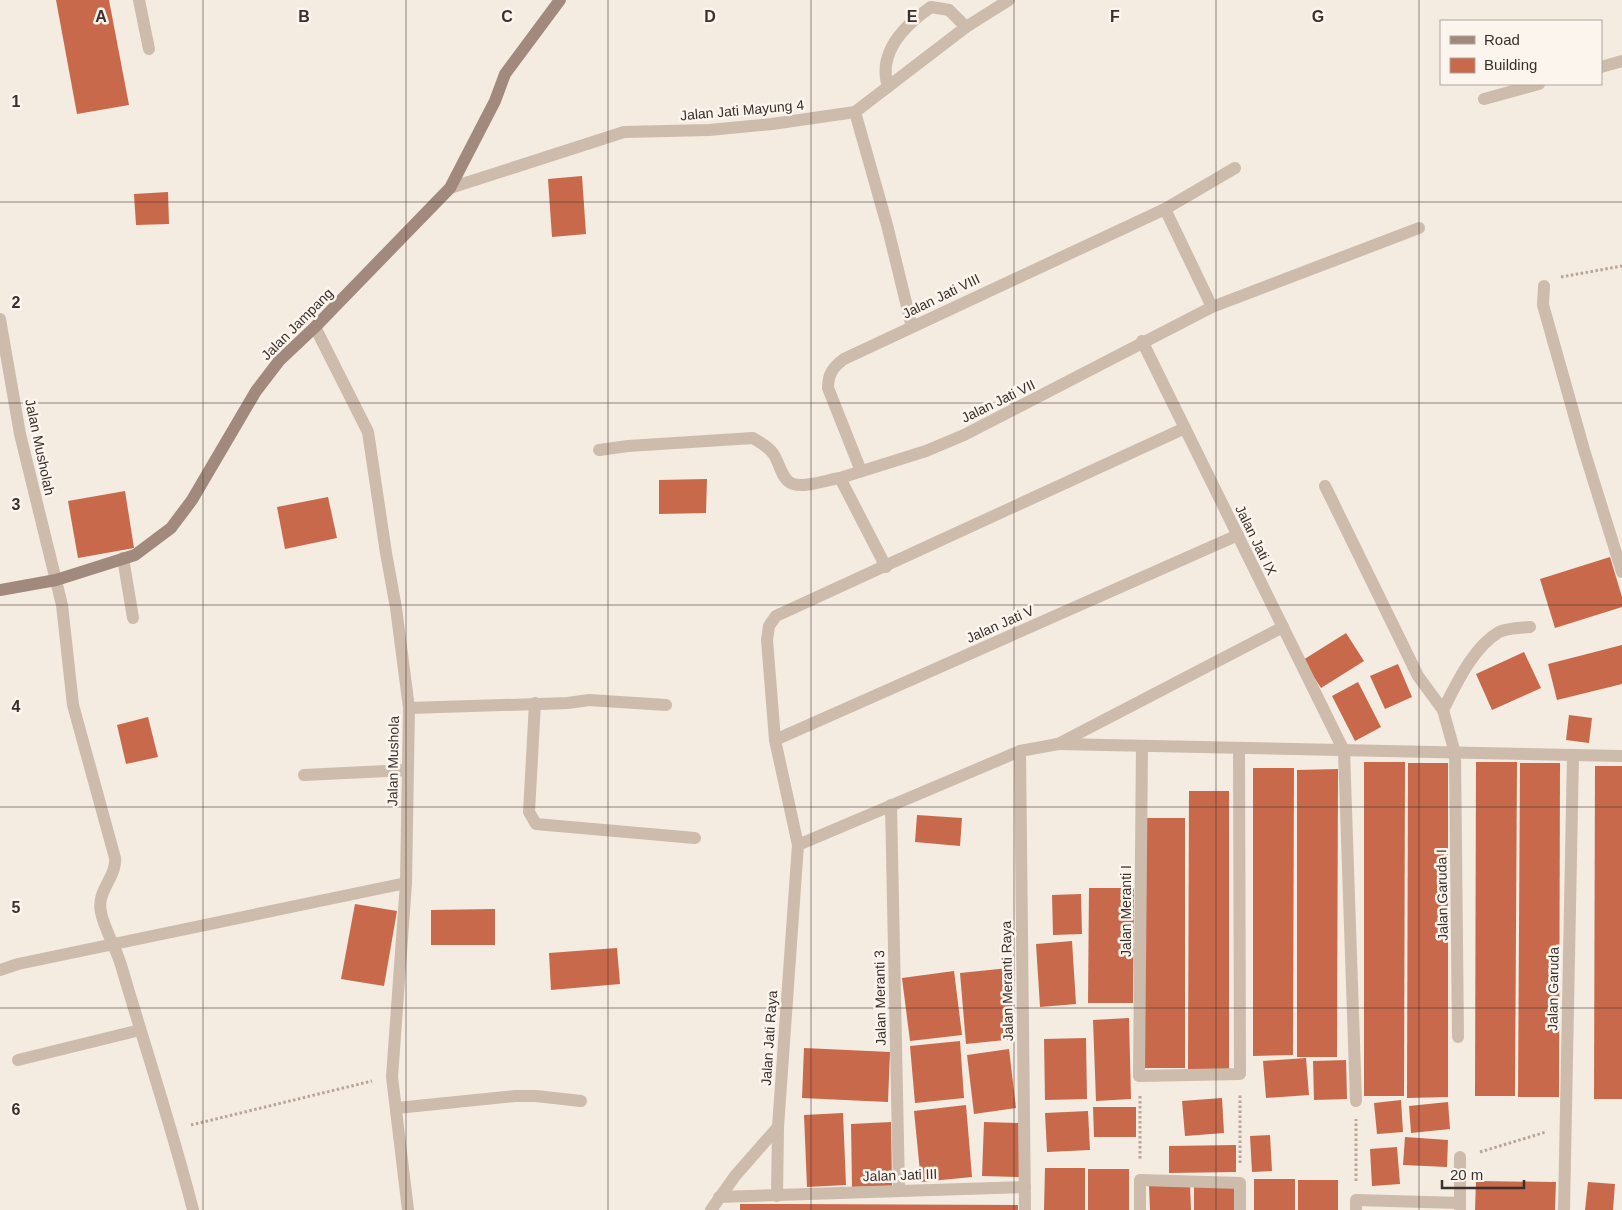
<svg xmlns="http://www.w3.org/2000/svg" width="1622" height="1210" font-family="Arial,sans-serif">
	<rect width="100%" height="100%" fill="#f4ebe1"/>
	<g fill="#c8694b">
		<path d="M 56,0 L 109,0 L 129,105 L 77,114 Z"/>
		<path d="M 582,176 L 586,234 L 552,237 L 548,179 Z"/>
		<path d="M 168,192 L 169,224 L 136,225 L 134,194 Z"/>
		<path d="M 707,479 L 706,513 L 659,514 L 659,480 Z"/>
		<path d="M 125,491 L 134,548 L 78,558 L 68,501 Z"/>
		<path d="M 328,497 L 337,538 L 285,549 L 277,507 Z"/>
		<path d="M 1610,557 L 1622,597 L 1622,607 L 1555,628 L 1540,579 Z"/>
		<path d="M 1346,633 L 1364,661 L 1321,688 L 1303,660 Z"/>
		<path d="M 1622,645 L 1622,684 L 1557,700 L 1548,664 Z"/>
		<path d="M 1524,652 L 1541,688 L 1492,710 L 1476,674 Z"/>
		<path d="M 1398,664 L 1412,697 L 1385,709 L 1370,676 Z"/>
		<path d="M 1358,682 L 1381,727 L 1355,741 L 1332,696 Z"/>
		<path d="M 1569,715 L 1592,718 L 1589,743 L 1566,740 Z"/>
		<path d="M 148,717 L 158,757 L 126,764 L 117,725 Z"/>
		<path d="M 1364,762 L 1405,762 L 1404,1096 L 1364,1096 Z"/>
		<path d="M 1476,762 L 1517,762 L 1515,1096 L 1475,1096 Z"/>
		<path d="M 1408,763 L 1448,763 L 1448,1097 L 1407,1098 Z"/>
		<path d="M 1520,763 L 1560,763 L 1559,1097 L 1518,1097 Z"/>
		<path d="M 1595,766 L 1622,766 L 1622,1099 L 1594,1099 Z"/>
		<path d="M 1253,768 L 1294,768 L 1293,1055 L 1253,1056 Z"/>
		<path d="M 1338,769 L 1337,1057 L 1297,1057 L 1297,770 Z"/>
		<path d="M 1189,791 L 1229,791 L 1229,1069 L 1188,1069 Z"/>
		<path d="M 917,815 L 962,818 L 960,846 L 915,842 Z"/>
		<rect x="1145" y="818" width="40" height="250"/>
		<path d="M 1089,888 L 1134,888 L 1133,1003 L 1088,1003 Z"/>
		<path d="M 1081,894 L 1082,934 L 1053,935 L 1052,895 Z"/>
		<path d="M 355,904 L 397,911 L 384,986 L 341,979 Z"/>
		<path d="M 495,909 L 495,945 L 431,945 L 431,910 Z"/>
		<path d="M 1072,941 L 1076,1004 L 1040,1007 L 1036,944 Z"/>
		<path d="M 617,948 L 620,984 L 551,990 L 549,953 Z"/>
		<path d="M 1009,968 L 1015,1039 L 966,1044 L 960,973 Z"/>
		<path d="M 954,971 L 962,1035 L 910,1041 L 902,978 Z"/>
		<path d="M 1129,1018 L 1131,1099 L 1096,1101 L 1093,1020 Z"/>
		<path d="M 1086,1038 L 1087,1099 L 1045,1100 L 1044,1039 Z"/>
		<path d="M 960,1041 L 964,1098 L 915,1103 L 910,1046 Z"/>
		<path d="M 804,1048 L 890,1052 L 888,1102 L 802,1098 Z"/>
		<path d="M 1009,1049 L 1016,1108 L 974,1114 L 967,1055 Z"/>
		<path d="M 1306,1058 L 1309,1095 L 1266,1098 L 1263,1061 Z"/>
		<path d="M 1346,1060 L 1347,1099 L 1314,1100 L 1313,1061 Z"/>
		<path d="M 1222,1098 L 1224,1133 L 1185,1136 L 1182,1101 Z"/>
		<path d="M 1401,1100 L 1403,1132 L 1377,1134 L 1374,1103 Z"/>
		<path d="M 1448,1102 L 1450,1129 L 1411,1133 L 1409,1106 Z"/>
		<path d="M 966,1105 L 972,1177 L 921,1182 L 914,1111 Z"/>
		<path d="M 1093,1107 L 1136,1107 L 1136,1137 L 1094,1137 Z"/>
		<path d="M 1088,1111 L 1090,1150 L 1047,1152 L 1045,1113 Z"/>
		<path d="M 843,1113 L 846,1185 L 807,1187 L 804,1115 Z"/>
		<path d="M 891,1122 L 892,1186 L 852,1187 L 851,1124 Z"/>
		<path d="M 984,1122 L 1022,1123 L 1020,1177 L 982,1176 Z"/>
		<path d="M 1270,1135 L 1272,1171 L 1252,1172 L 1250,1136 Z"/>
		<path d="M 1405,1137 L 1448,1140 L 1447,1167 L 1403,1165 Z"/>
		<path d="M 1236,1145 L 1236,1172 L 1169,1173 L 1169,1146 Z"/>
		<path d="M 1397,1147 L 1400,1184 L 1372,1186 L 1370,1149 Z"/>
		<path d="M 1045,1168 L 1085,1168 L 1085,1210 L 1044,1210 Z"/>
		<rect x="1088" y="1169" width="41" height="41"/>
		<rect x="1254" y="1179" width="41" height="31"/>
		<rect x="1298" y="1180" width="40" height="30"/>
		<path d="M 1476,1181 L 1556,1182 L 1555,1210 L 1475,1210 Z"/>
		<path d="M 1588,1182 L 1615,1184 L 1613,1210 L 1585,1210 Z"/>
		<path d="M 1190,1185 L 1191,1210 L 1150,1210 L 1149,1186 Z"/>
		<rect x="1194" y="1187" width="40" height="23"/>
		<path d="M 740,1204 L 790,1204 L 1018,1205 L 1018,1210 L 740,1210 Z"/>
	</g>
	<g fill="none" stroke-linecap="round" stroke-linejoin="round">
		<g stroke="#b9a596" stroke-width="3" stroke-dasharray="2.5 2.5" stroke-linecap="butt">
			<path d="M 1561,277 L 1622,266"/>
			<path d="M 1140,1096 L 1140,1160"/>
			<path d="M 191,1125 L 372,1081"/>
			<path d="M 1480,1152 L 1546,1132"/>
			<path d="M 1240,1163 L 1240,1094"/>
			<path d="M 1356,1181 L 1356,1119"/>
		</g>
		<g stroke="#cdbbac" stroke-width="12">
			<path d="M 888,87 C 877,52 905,25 931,7 L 949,10 L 966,27"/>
			<path d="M 1165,209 L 1212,307 L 1419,228"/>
		</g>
		<g stroke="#cdbbac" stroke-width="12">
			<path d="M 139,0 L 149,49"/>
			<path d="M 1601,67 L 1622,61"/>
			<path d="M 1484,99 L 1539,84"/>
			<path d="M 855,112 L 887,225 L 912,327"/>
			<path d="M 450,188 L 624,132 L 709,130 L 772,124 L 855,112 L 966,27 L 1009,0"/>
			<path d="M 1544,286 L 1543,305 L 1584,450 L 1622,572"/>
			<path d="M 0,319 L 20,434 L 62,605 L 73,705 L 115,858 C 117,877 96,891 101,912 C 103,926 116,948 121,965 C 145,1047 172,1127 193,1210"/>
			<path d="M 315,327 L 368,432 L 386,553 L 396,608 L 409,708 L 406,883 L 392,1077 L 408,1210"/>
			<path d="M 1142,341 L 1344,751 L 1356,1101"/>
			<path d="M 599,450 L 628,446 L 753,438 C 761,443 769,447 774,455 C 780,464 782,481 793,484 C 806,488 826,480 840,478"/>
			<path d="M 861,471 L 828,388 C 828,374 833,367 844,359 L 1165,209 L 1235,168"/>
			<path d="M 1325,486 L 1418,676 L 1443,710"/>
			<path d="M 123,558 L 133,618"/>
			<path d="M 886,567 L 840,478 L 926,451 L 964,435 L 1212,307"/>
			<path d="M 535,703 L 529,812 L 536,824 L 695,838"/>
			<path d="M 409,708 L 568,703 L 589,700 L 666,705"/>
			<path d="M 775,740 L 1238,535"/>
			<path d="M 1058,744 L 1622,756"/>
			<path d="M 1142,746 L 1139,1076 L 1240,1074 L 1239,748"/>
			<path d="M 1020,751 L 1025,1210"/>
			<path d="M 304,775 L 407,770"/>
			<path d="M 891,805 L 899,1189"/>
			<path d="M 798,845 L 1020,751 L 1058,744 L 1283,627"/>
			<path d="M 0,970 L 18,964 L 406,883"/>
			<path d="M 1458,1037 L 1455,753 L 1443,710 C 1456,685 1473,647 1499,632 C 1508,628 1520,628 1530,627"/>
			<path d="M 18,1060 L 140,1030"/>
			<path d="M 397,1108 L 515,1096 L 536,1096 L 581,1101"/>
			<path d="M 1460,1157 L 1460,1210"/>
			<path d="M 777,1196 L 778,1127"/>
			<path d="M 719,1197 L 1025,1187"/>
			<path d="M 711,1210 L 735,1176 L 778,1127 L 798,845 L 775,740 L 767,640 L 769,626 L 776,616 L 1185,428"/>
			<path d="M 1140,1210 L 1140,1180 L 1240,1183 L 1240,1210"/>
			<path d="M 1356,1210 L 1356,1200 L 1460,1203"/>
			<path d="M 1564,1210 L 1573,755"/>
		</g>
		<path stroke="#a18a7d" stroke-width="12" d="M 0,590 L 56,580 L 135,555 L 171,528 L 192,500 L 256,391 L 279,361 L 315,327 L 450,188 L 495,101 L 505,74 L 560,0"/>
	</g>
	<path fill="none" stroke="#3b302b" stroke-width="1" stroke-opacity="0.55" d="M 203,0 L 203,1210M 406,0 L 406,1210M 608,0 L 608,1210M 811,0 L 811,1210M 1014,0 L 1014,1210M 1216,0 L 1216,1210M 1419,0 L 1419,1210M 0,202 L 1622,202M 0,403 L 1622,403M 0,605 L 1622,605M 0,807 L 1622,807M 0,1008 L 1622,1008"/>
	<g text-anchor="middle" stroke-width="5" stroke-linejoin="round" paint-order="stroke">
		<g font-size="14" fill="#3b302b" stroke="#fbf5ee">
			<text transform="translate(742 110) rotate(-5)" y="5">Jalan Jati Mayung 4</text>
			<text transform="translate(941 296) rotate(-26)" y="5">Jalan Jati VIII</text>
			<text transform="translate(297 324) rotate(-45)" y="5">Jalan Jampang</text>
			<text transform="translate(998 401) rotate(-26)" y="5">Jalan Jati VII</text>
			<text transform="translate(40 447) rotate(78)" y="5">Jalan Musholah</text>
			<text transform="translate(1256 540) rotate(64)" y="5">Jalan Jati IX</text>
			<text transform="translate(1000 624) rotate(-24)" y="5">Jalan Jati V</text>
			<text transform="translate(393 761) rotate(-89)" y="5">Jalan Mushola</text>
			<text transform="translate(1442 895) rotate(-91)" y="5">Jalan Garuda I</text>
			<text transform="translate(1126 911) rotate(-90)" y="5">Jalan Meranti I</text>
			<text transform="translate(1007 981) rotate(-91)" y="5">Jalan Meranti Raya</text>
			<text transform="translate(1553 989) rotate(-89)" y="5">Jalan Garuda</text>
			<text transform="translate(880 998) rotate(-91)" y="5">Jalan Meranti 3</text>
			<text transform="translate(769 1038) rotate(-86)" y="5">Jalan Jati Raya</text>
			<text transform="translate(900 1175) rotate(-2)" y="5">Jalan Jati III</text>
		</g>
	</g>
	<g font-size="16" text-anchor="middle" font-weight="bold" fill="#3b302b" stroke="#fbf5ee" stroke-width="5" stroke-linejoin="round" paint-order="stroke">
		<text x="101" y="22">A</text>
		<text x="304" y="22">B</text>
		<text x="507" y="22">C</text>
		<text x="710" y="22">D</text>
		<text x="912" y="22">E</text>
		<text x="1115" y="22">F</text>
		<text x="1318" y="22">G</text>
		<text x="16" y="107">1</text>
		<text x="16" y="308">2</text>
		<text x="16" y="510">3</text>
		<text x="16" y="712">4</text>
		<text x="16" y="913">5</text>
		<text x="16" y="1115">6</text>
	</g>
	<rect x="1440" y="20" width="162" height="65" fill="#fbf5ee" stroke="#aea6a0"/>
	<rect x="1450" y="36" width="25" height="8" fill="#a18a7d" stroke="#aea6a0"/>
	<text x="1484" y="45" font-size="15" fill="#3b302b">Road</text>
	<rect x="1450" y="58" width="25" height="15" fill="#c8694b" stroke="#aea6a0"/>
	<text x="1484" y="70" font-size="15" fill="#3b302b">Building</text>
	<path d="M1442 1180v8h82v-8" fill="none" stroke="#3b302b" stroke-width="2.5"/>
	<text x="1450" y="1180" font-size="15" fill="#3b302b" stroke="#fbf5ee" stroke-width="4" paint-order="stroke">20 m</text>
</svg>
